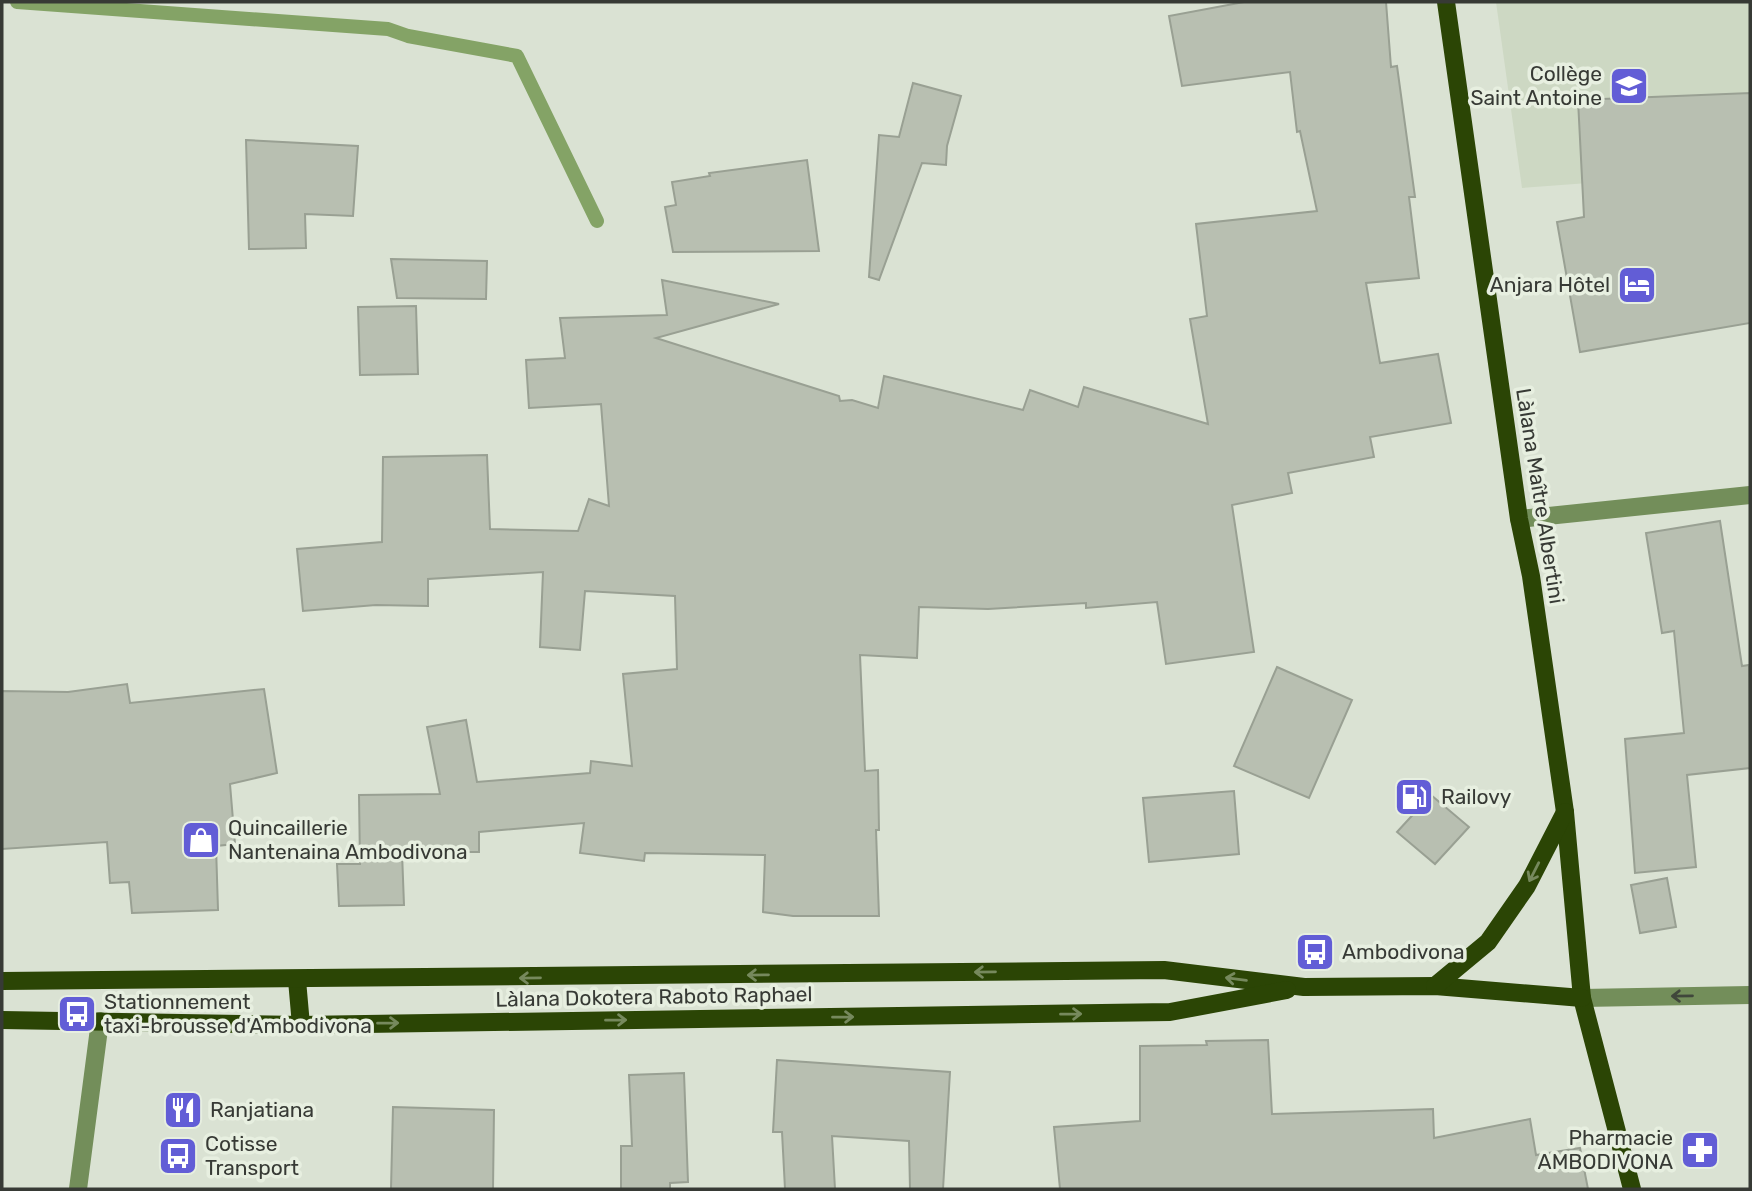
<svg xmlns="http://www.w3.org/2000/svg" width="1752" height="1191" font-family="Rubik,sans-serif">
	<rect width="100%" height="100%" fill="#dae2d3"/>
	<path fill="#cdd8c3" d="M 1496,2 L 1750,2 L 1750,171 L 1522,188 Z"/>
	<g fill="none" stroke-linecap="round" stroke-linejoin="round">
		<path stroke="#84a366" stroke-width="14" d="M 17,2 L 388,29 L 408,36 L 517,56 L 597,221"/>
	</g>
	<g fill="#b8bfb1" stroke="#99a093" stroke-width="2">
		<path d="M 1244,2 L 1386,2 L 1391,67 L 1397,66 L 1415,197 L 1409,197 L 1419,278 L 1366,283 L 1380,363 L 1438,354 L 1451,423 L 1370,437 L 1374,457 L 1288,473 L 1292,493 L 1232,505 L 1254,652 L 1166,664 L 1157,602 L 1086,608 L 1086,603 L 988,609 L 919,607 L 917,658 L 860,655 L 865,771 L 878,770 L 879,830 L 876,830 L 879,916 L 793,916 L 763,912 L 765,855 L 645,853 L 644,861 L 580,853 L 584,823 L 479,832 L 479,852 L 402,852 L 404,905 L 339,906 L 337,864 L 360,864 L 359,795 L 440,794 L 427,727 L 466,720 L 477,782 L 590,773 L 591,761 L 632,766 L 623,674 L 677,669 L 675,596 L 585,591 L 580,650 L 540,647 L 543,572 L 428,579 L 428,606 L 376,605 L 303,611 L 297,549 L 382,542 L 383,457 L 487,455 L 490,529 L 578,531 L 589,499 L 609,506 L 601,404 L 529,408 L 526,360 L 565,358 L 560,318 L 667,315 L 662,280 L 779,304 L 656,338 L 839,396 L 840,401 L 852,400 L 878,408 L 884,376 L 1023,410 L 1030,390 L 1078,407 L 1084,387 L 1208,424 L 1190,319 L 1207,316 L 1196,224 L 1317,211 L 1300,131 L 1297,132 L 1290,72 L 1182,86 L 1169,16 Z"/>
		<path d="M 913,83 L 961,96 L 947,146 L 946,165 L 922,163 L 879,280 L 869,277 L 879,135 L 899,137 Z"/>
		<path d="M 1750,93 L 1750,323 L 1580,352 L 1557,222 L 1584,217 L 1578,100 Z"/>
		<path d="M 246,140 L 358,146 L 353,216 L 305,214 L 306,248 L 249,249 Z"/>
		<path d="M 807,160 L 819,251 L 673,252 L 665,207 L 676,205 L 672,182 L 710,176 L 709,173 Z"/>
		<path d="M 391,259 L 487,261 L 486,299 L 397,298 Z"/>
		<path d="M 416,306 L 418,374 L 360,375 L 358,307 Z"/>
		<path d="M 1720,521 L 1742,666 L 1749,665 L 1750,768 L 1687,775 L 1696,867 L 1635,873 L 1625,739 L 1684,733 L 1674,631 L 1662,633 L 1646,533 Z"/>
		<path d="M 1277,667 L 1352,700 L 1309,798 L 1234,766 Z"/>
		<path d="M 127,684 L 130,703 L 264,689 L 277,773 L 230,784 L 235,844 L 216,846 L 218,910 L 132,913 L 129,882 L 110,883 L 107,842 L 2,849 L 2,691 L 68,692 Z"/>
		<path d="M 1234,791 L 1239,854 L 1149,862 L 1143,798 Z"/>
		<path d="M 1431,795 L 1469,827 L 1435,864 L 1397,832 Z"/>
		<path d="M 1667,878 L 1676,927 L 1640,933 L 1631,885 Z"/>
		<path d="M 1268,1040 L 1272,1114 L 1433,1109 L 1434,1138 L 1530,1119 L 1536,1155 L 1580,1148 L 1588,1189 L 1060,1189 L 1054,1127 L 1140,1121 L 1140,1046 L 1207,1045 L 1206,1041 Z"/>
		<path d="M 777,1060 L 950,1072 L 943,1189 L 910,1189 L 909,1141 L 832,1136 L 835,1189 L 785,1189 L 782,1132 L 773,1132 Z"/>
		<path d="M 684,1073 L 688,1182 L 670,1183 L 670,1189 L 621,1189 L 621,1146 L 632,1146 L 629,1075 Z"/>
		<path d="M 393,1107 L 494,1110 L 493,1189 L 391,1189 Z"/>
	</g>
	<g fill="none" stroke-linecap="round" stroke-linejoin="round">
		<g stroke="#738e5a" stroke-width="18">
			<path d="M 1519,519 L 1750,495"/>
			<path d="M 1582,998 L 1750,995"/>
			<path d="M 78,1189 L 100,1021"/>
		</g>
		<g stroke="#2b4505" stroke-width="18">
			<path d="M 1446,2 L 1519,519 L 1531,576 L 1565,812 L 1582,998 L 1632,1189"/>
			<path d="M 297,980 L 301,1025"/>
			<path d="M 2,981 L 1164,970 L 1304,987 L 1435,986 L 1582,998"/>
			<path d="M 1435,986 L 1488,942 L 1527,886 L 1565,812"/>
			<path d="M 2,1020 L 301,1025 L 1170,1012 L 1287,990"/>
		</g>
	</g>
	<defs><path id="oneway-shaft" d="M-6 0H5M1.5-3L5.5 0L1.5 3" fill="none" stroke-width="1.6" stroke-linecap="round" stroke-linejoin="round" transform="scale(1.75)"/></defs>
	<g stroke="#76895d">
		<use href="#oneway-shaft" transform="translate(1534 872) rotate(117)"/>
		<use href="#oneway-shaft" transform="translate(985 972) rotate(179)"/>
		<use href="#oneway-shaft" transform="translate(758 975) rotate(179)"/>
		<use href="#oneway-shaft" transform="translate(530 978) rotate(179)"/>
		<use href="#oneway-shaft" transform="translate(1236 979) rotate(-173)"/>
		<use href="#oneway-shaft" transform="translate(1071 1014) rotate(-1)"/>
		<use href="#oneway-shaft" transform="translate(843 1017) rotate(-1)"/>
		<use href="#oneway-shaft" transform="translate(616 1020) rotate(-1)"/>
		<use href="#oneway-shaft" transform="translate(388 1023) rotate(-1)"/>
	</g>
	<use stroke="#40473b" href="#oneway-shaft" transform="translate(1682 996) rotate(179)"/>
	<defs>
		<g id="school-square" transform="scale(2.0125)"><rect x="-9" y="-9" width="18" height="18" rx="4" fill="#625dd6" stroke="#e7efe0"/><path d="M0-5L7-2L0 1L-7-2ZM-4 1L0 2.5L4 1V4Q0 6-4 4Z" fill="#fff"/></g>
		<g id="hotel-square" transform="scale(2.0125)"><rect x="-9" y="-9" width="18" height="18" rx="4" fill="#625dd6" stroke="#e7efe0"/><path d="M-6-4.5h1.5V1H6V5H4.5V3h-9V5H-6ZM-4 0a1.8 1.8 0 1 1 3.6 0ZM.5 0V-2.5h3Q6-2.5 6 0Z" fill="#fff"/></g>
		<g id="fuel-square" transform="scale(2.0125)"><rect x="-9" y="-9" width="18" height="18" rx="4" fill="#625dd6" stroke="#e7efe0"/><path d="M-5.5-6h7V0h2V4h1.3V-2.5L3-4.5l.8-.8L6-3V5H2.5V1h-1V6h-7ZM-4.2-4.7v3.2H.2V-4.7Z" fill="#fff"/></g>
		<g id="shop-square" transform="scale(2.0125)"><rect x="-9" y="-9" width="18" height="18" rx="4" fill="#625dd6" stroke="#e7efe0"/><path d="M-5-2.5h2.3a2.7 3.5 0 0 1 5.4 0H5L5.5 6h-11ZM-1.5-2.5h3a1.5 2.3 0 0 0-3 0Z" fill="#fff"/></g>
		<g id="bus-square" transform="scale(2.0125)"><rect x="-9" y="-9" width="18" height="18" rx="4" fill="#625dd6" stroke="#e7efe0"/><path d="M-5-6H5V4H4V6H2V4H-2V6H-4V4H-5ZM-3.5-4V0h7V-4ZM-3.5 1.2v1.5H-2V1.2ZM2 1.2v1.5H3.5V1.2Z" fill="#fff"/></g>
		<g id="restaurant-square" transform="scale(2.0125)"><rect x="-9" y="-9" width="18" height="18" rx="4" fill="#625dd6" stroke="#e7efe0"/><path d="M-5-6h1v4h1v-4h1v4h1v-4h1v5L-1.5 .5V6h-2V.5L-5-1ZM5-6V6H3V1.5H1.5Q1.5-4 5-6Z" fill="#fff"/></g>
		<g id="pharmacy-square" transform="scale(2.0125)"><rect x="-9" y="-9" width="18" height="18" rx="4" fill="#625dd6" stroke="#e7efe0"/><path d="M-2-6h4v4h4v4h-4v4h-4v-4h-4v-4h4Z" fill="#fff"/></g>
	</defs>
	<g fill-rule="evenodd">
		<use href="#school-square" x="1629" y="86"/>
		<use href="#hotel-square" x="1637" y="285"/>
		<use href="#fuel-square" x="1414" y="797"/>
		<use href="#shop-square" x="201" y="840"/>
		<use href="#bus-square" x="1315" y="952"/>
		<use href="#bus-square" x="77" y="1014"/>
		<use href="#restaurant-square" x="183" y="1110"/>
		<use href="#pharmacy-square" x="1700" y="1150"/>
		<use href="#bus-square" x="178" y="1156"/>
	</g>
	<g text-anchor="middle" stroke-width="7" stroke-linejoin="round" paint-order="stroke">
		<g font-size="21" fill="#373a35" stroke="#e7efe0" text-anchor="start">
			<text x="1602" y="81" text-anchor="end">Collège<tspan x="1602" dy="24">Saint Antoine</tspan></text>
			<text x="1610" y="292" text-anchor="end">Anjara Hôtel</text>
			<text x="1441" y="804">Railovy</text>
			<text x="228" y="835">Quincaillerie<tspan x="228" dy="24">Nantenaina Ambodivona</tspan></text>
			<text x="1342" y="959">Ambodivona</text>
			<text x="104" y="1009">Stationnement<tspan x="104" dy="24">taxi-brousse d'Ambodivona</tspan></text>
			<text x="210" y="1117">Ranjatiana</text>
			<text x="1673" y="1145" text-anchor="end">Pharmacie<tspan x="1673" dy="24">AMBODIVONA</tspan></text>
			<text x="205" y="1151">Cotisse<tspan x="205" dy="24">Transport</tspan></text>
		</g>
		<g font-size="21" fill="#373a35" stroke="#e7efe0">
			<text transform="translate(1540 496) rotate(81)" y="7">Làlana Maître Albertini</text>
			<text transform="translate(654 997) rotate(-1)" y="7">Làlana Dokotera Raboto Raphael</text>
		</g>
	</g>
	<rect width="1752" height="1191" fill="none" stroke="#373a35" stroke-width="7"/>
</svg>
